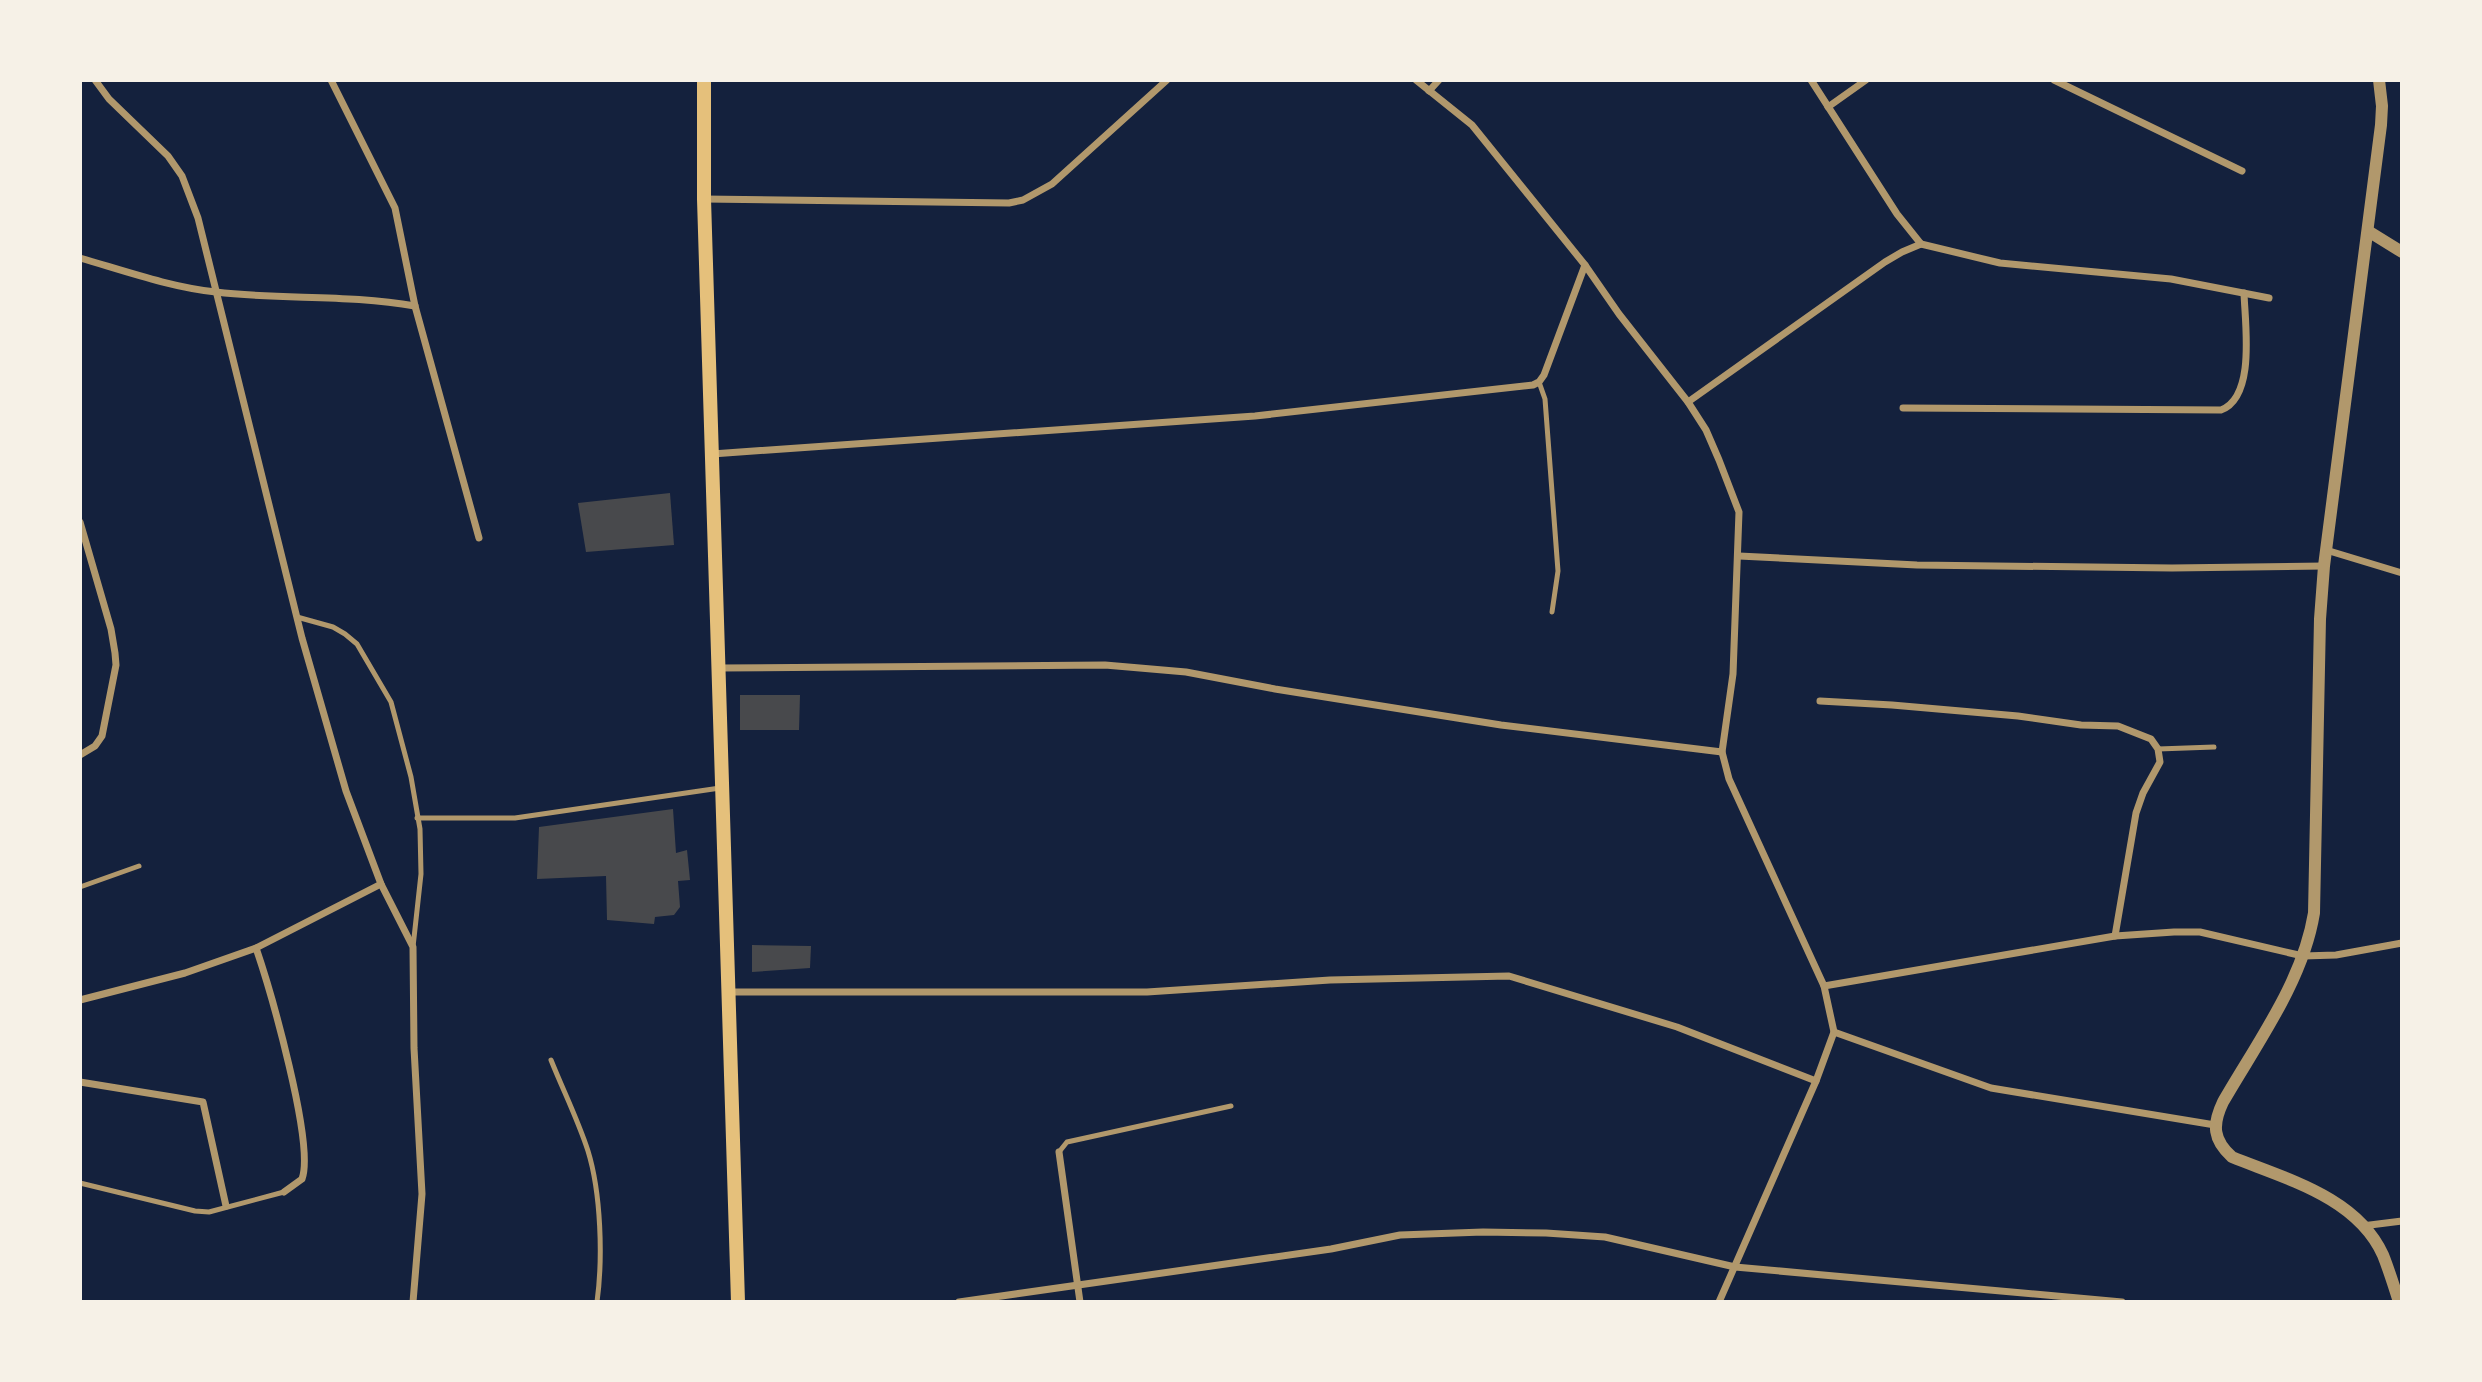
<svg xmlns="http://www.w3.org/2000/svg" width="2482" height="1382" font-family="'IBM Plex Serif',serif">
	<rect width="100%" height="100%" fill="#14213d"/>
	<g fill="#48494c">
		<path d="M 670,493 L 674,545 L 586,552 L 578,503 Z"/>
		<path d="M 740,695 L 800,695 L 799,730 L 740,730 Z"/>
		<path d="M 673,809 L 676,853 L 687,850 L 690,880 L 678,881 L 680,907 L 674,915 L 655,917 L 654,924 L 607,920 L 606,876 L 537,879 L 539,827 Z"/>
		<path d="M 752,945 L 811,946 L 810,968 L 752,972 Z"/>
	</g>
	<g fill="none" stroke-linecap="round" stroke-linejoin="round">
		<g stroke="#b1986c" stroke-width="5">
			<path d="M 1539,382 L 1545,399 L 1558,571 L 1552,612"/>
			<path d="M 297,617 L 333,627 L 345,634 L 357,644 L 391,702 L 411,777 L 420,829 L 421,874 L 413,947"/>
			<path d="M 2158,749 L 2214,747"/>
			<path d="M 417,818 L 515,818 L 720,788"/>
			<path d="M 80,887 L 139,866"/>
			<path d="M 551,1060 C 563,1090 578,1120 588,1151 C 601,1193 603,1258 597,1302"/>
			<path d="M 1059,1152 L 1067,1142 L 1231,1106"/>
			<path d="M 80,1183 L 195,1211 L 209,1212 L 284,1192"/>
		</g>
		<g stroke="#b1986c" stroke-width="7">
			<path d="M 95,80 L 109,99 L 168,156 L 182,176 L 198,218 L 302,638 L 346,791 L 381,884 L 413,947 L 414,1048 L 422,1194 L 413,1302"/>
			<path d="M 331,80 L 395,208 L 415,306 L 479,538"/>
			<path d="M 1416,80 L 1472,125 L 1585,265 L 1619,314 L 1688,402 L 1706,430 L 1719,460 L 1739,512 L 1733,674 L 1722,752 L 1729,779 L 1824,986 L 1834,1032 L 1816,1081 L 1719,1302"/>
			<path d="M 1811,80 L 1897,214 L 1921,244"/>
			<path d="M 2054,80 L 2242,171"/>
			<path d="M 1429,91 L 1439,80"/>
			<path d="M 1828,107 L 1866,80"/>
			<path d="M 704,199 L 1009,203 L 1023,200 L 1052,184 L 1167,80"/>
			<path d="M 80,258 C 125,271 170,287 216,292 C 282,300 349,294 415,306"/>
			<path d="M 1688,402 L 1885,262 L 1902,252 L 1921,244 L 2000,263 L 2171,279 L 2269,298"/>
			<path d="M 1903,408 L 2221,410 C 2256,397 2245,324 2244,293"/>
			<path d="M 712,454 L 1255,416 L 1533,385 L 1539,382 L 1544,375 L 1585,265"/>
			<path d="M 80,522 L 111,629 L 115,653 L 116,665 L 102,736 L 95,746 L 80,755"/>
			<path d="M 2326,550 L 2402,573"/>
			<path d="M 1739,556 L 1917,565 L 2172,568 L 2324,566"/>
			<path d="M 720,668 L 1105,665 L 1186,672 L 1275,689 L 1501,725 L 1722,752"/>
			<path d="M 1820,701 L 1892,705 L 2018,716 L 2081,725 L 2118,726 L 2151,739 L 2158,749 L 2160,762 L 2143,793 L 2136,813 L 2115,936"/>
			<path d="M 256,948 C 270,989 315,1144 302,1179 L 284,1192"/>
			<path d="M 1824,986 L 2115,936 L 2174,932 L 2200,932 L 2303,956 L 2336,955 L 2402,943"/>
			<path d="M 728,992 L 1147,992 L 1330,980 L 1509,976 L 1677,1027 L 1816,1081"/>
			<path d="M 80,1000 L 185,973 L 256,948 L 381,884"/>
			<path d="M 1834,1032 L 1991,1088 L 2215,1125"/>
			<path d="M 80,1082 L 203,1102 L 226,1206"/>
			<path d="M 1059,1152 L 1080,1302"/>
			<path d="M 2362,1226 L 2402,1221"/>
			<path d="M 959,1302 L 1331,1249 L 1400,1235 L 1483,1232 L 1546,1233 L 1605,1237 L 1735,1267 L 2122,1302"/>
		</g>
		<g stroke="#b1986c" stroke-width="12">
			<path d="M 2379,80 L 2382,106 L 2381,125 L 2324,566 L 2320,619 L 2314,913 C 2303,981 2257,1043 2223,1102 C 2212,1125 2213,1140 2232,1157 C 2286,1179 2357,1197 2383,1255 C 2389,1270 2394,1286 2399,1302"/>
			<path d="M 2368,231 L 2402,252"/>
		</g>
		<path stroke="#e5c07b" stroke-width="14" d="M 704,80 L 704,199 L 738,1302"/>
	</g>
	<rect width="2482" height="1382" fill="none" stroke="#f6f1e7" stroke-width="164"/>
</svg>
